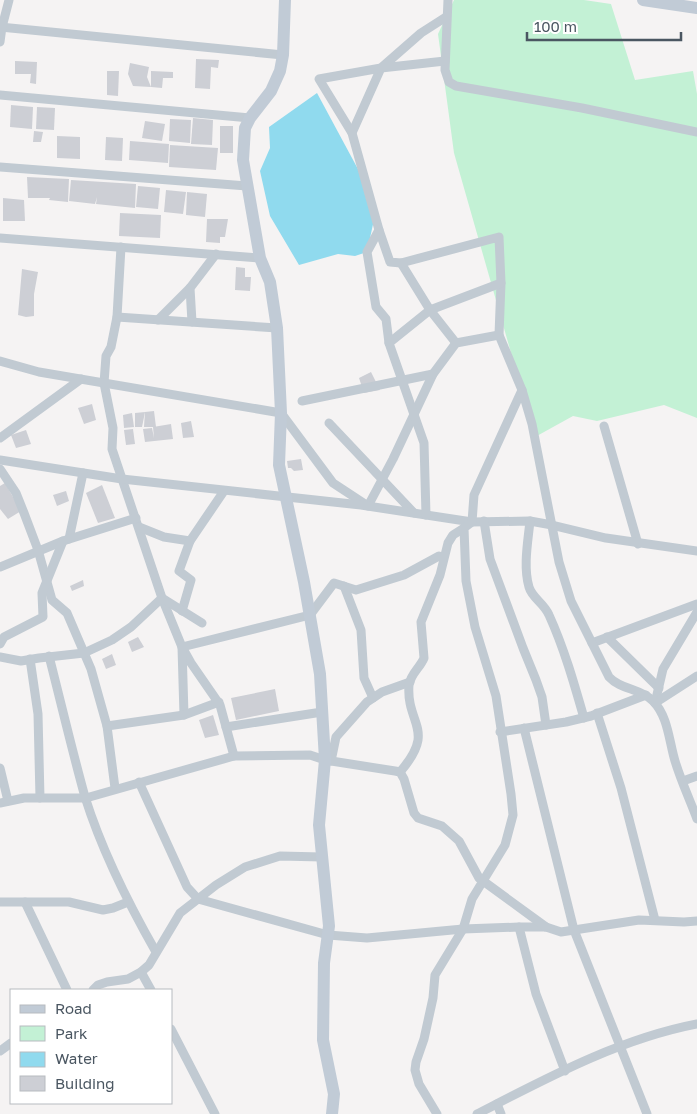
<svg xmlns="http://www.w3.org/2000/svg" width="697" height="1114" font-family="'Golos Text',sans-serif">
	<rect width="100%" height="100%" fill="#f5f3f3"/>
	<path fill="#c3f1d5" d="M 454,0 L 584,0 L 611,4 L 635,80 L 693,71 L 697,94 L 697,418 L 664,405 L 597,421 L 573,416 L 535,437 L 454,153 L 438,34 Z"/>
	<path fill="#90daee" d="M 317,93 L 366,184 L 375,215 L 367,252 L 355,256 L 338,254 L 299,265 L 270,216 L 260,171 L 270,148 L 269,127 Z"/>
	<g fill="#cdcfd5">
		<path d="M 196,59 L 219,60 L 218,68 L 211,67 L 210,89 L 195,88 Z"/>
		<path d="M 15,61 L 37,62 L 36,84 L 30,83 L 31,74 L 15,74 Z"/>
		<path d="M 130,63 L 149,67 L 147,77 L 151,87 L 133,86 L 128,74 Z"/>
		<path d="M 107,71 L 119,71 L 118,96 L 107,95 Z"/>
		<path d="M 151,71 L 173,72 L 173,78 L 163,78 L 162,88 L 151,87 Z"/>
		<path d="M 11,105 L 33,107 L 32,129 L 10,127 Z"/>
		<path d="M 37,107 L 55,108 L 54,130 L 36,129 Z"/>
		<path d="M 193,118 L 213,120 L 212,145 L 191,144 Z"/>
		<path d="M 170,119 L 191,120 L 190,143 L 169,141 Z"/>
		<path d="M 145,121 L 165,124 L 162,141 L 142,138 Z"/>
		<rect x="220" y="126" width="13" height="27"/>
		<path d="M 34,131 L 43,132 L 41,142 L 33,142 Z"/>
		<path d="M 57,136 L 80,137 L 80,159 L 57,158 Z"/>
		<path d="M 106,137 L 123,138 L 122,161 L 105,160 Z"/>
		<path d="M 130,141 L 169,144 L 168,163 L 129,160 Z"/>
		<path d="M 170,145 L 218,148 L 216,170 L 169,167 Z"/>
		<path d="M 27,177 L 69,179 L 68,202 L 49,200 L 50,198 L 28,198 Z"/>
		<path d="M 71,180 L 136,184 L 135,208 L 96,204 L 97,197 L 95,204 L 69,201 Z"/>
		<path d="M 138,186 L 160,188 L 158,209 L 136,207 Z"/>
		<path d="M 166,190 L 186,192 L 183,214 L 164,212 Z"/>
		<path d="M 187,192 L 207,194 L 205,217 L 186,215 Z"/>
		<path d="M 3,198 L 24,200 L 25,221 L 3,221 Z"/>
		<path d="M 120,213 L 161,215 L 160,238 L 119,236 Z"/>
		<path d="M 207,219 L 228,219 L 225,237 L 220,237 L 220,243 L 206,242 Z"/>
		<path d="M 236,267 L 245,268 L 245,277 L 251,277 L 250,291 L 235,290 Z"/>
		<path d="M 22,269 L 38,272 L 34,294 L 34,316 L 26,317 L 18,315 Z"/>
		<path d="M 371,372 L 380,390 L 364,393 L 359,378 Z"/>
		<path d="M 92,404 L 96,420 L 84,424 L 78,408 Z"/>
		<path d="M 154,411 L 156,427 L 144,427 L 145,412 Z"/>
		<path d="M 145,412 L 142,427 L 135,427 L 135,413 Z"/>
		<path d="M 132,413 L 134,427 L 124,428 L 123,415 Z"/>
		<path d="M 191,421 L 194,437 L 183,438 L 181,423 Z"/>
		<path d="M 171,424 L 173,439 L 145,442 L 143,429 L 152,428 L 154,438 L 153,427 Z"/>
		<path d="M 133,429 L 135,444 L 126,445 L 124,430 Z"/>
		<path d="M 26,430 L 31,444 L 16,448 L 11,435 Z"/>
		<path d="M 301,459 L 303,470 L 294,471 L 291,468 L 288,468 L 287,461 Z"/>
		<path d="M 5,483 L 21,511 L 8,519 L 0,509 L 0,486 Z"/>
		<path d="M 102,485 L 115,518 L 98,523 L 86,493 Z"/>
		<path d="M 66,491 L 69,501 L 57,506 L 53,495 Z"/>
		<path d="M 83,580 L 84,586 L 72,591 L 70,586 Z"/>
		<path d="M 138,637 L 144,647 L 132,652 L 128,642 Z"/>
		<path d="M 112,654 L 116,665 L 106,669 L 102,659 Z"/>
		<path d="M 275,689 L 279,711 L 236,720 L 231,698 Z"/>
		<path d="M 213,715 L 219,735 L 205,738 L 199,720 Z"/>
	</g>
	<g fill="none" stroke-linecap="round" stroke-linejoin="round">
		<g stroke="#c1cad2" stroke-width="9">
			<path d="M 448,0 L 445,70 L 449,82 L 456,86 L 582,108 L 697,132"/>
			<path d="M 0,27 L 283,55"/>
			<path d="M 0,42 L 2,27 L 9,0"/>
			<path d="M 0,95 L 250,118"/>
			<path d="M 352,133 L 381,68 L 445,61"/>
			<path d="M 0,167 L 247,186"/>
			<path d="M 379,230 L 352,133 L 319,79 L 381,68 L 421,33 L 446,17"/>
			<path d="M 0,238 L 260,258"/>
			<path d="M 121,247 L 117,317 L 111,347 L 106,356 L 104,383 L 113,428 L 112,449 L 162,598 L 182,647 L 191,663 L 220,705 L 234,756"/>
			<path d="M 401,263 L 430,310 L 456,343"/>
			<path d="M 117,317 L 277,328"/>
			<path d="M 158,320 L 190,288"/>
			<path d="M 192,322 L 190,288 L 216,254"/>
			<path d="M 389,343 L 386,319 L 376,307 L 367,252 L 379,230 L 390,262 L 401,263 L 499,237 L 501,283 L 499,335 L 522,390"/>
			<path d="M 0,361 L 39,372 L 281,413 L 333,483 L 368,506 L 393,459 L 433,374 L 456,343 L 499,335"/>
			<path d="M 302,401 L 433,374"/>
			<path d="M 329,423 L 414,513"/>
			<path d="M 604,426 L 638,544"/>
			<path d="M 0,438 L 81,379"/>
			<path d="M 0,460 L 122,479 L 361,505 L 472,522 L 530,521 L 552,525 L 606,538 L 697,551"/>
			<path d="M 0,469 L 16,493 L 24,513 L 38,550 L 52,600 L 67,613 L 91,669 L 107,726 L 115,788"/>
			<path d="M 426,515 L 424,443 L 389,343 L 430,310 L 501,283"/>
			<path d="M 484,521 L 490,559 L 523,648 L 536,680 L 542,697 L 546,725"/>
			<path d="M 530,521 C 528,541 523,567 529,587 C 532,598 544,603 549,615 C 564,648 574,683 584,718"/>
			<path d="M 139,527 L 164,537 L 190,541 L 224,491"/>
			<path d="M 69,539 L 83,473"/>
			<path d="M 0,567 L 63,541 L 136,518"/>
			<path d="M 344,586 L 361,630 L 364,678 L 373,698"/>
			<path d="M 182,611 L 191,580 L 179,571 L 190,541"/>
			<path d="M 607,637 L 659,688"/>
			<path d="M 592,643 L 697,604"/>
			<path d="M 0,644 L 4,637 L 43,617 L 42,593 L 63,541"/>
			<path d="M 49,656 C 61,703 72,750 85,797 C 102,851 128,903 156,952"/>
			<path d="M 0,657 L 21,661 L 39,658 L 84,653 L 112,640 L 131,627 L 162,598 L 202,623"/>
			<path d="M 30,659 L 38,714 L 40,798"/>
			<path d="M 655,703 L 663,669 L 697,612"/>
			<path d="M 655,703 L 697,676"/>
			<path d="M 597,713 L 621,788 L 655,920"/>
			<path d="M 184,715 L 182,647 L 310,615 L 334,583 L 356,590 L 404,575 L 439,556"/>
			<path d="M 107,726 L 184,715 L 219,702"/>
			<path d="M 226,727 L 322,712"/>
			<path d="M 524,728 L 574,930 L 647,1114"/>
			<path d="M 500,732 L 566,722 L 591,716 L 646,695"/>
			<path d="M 331,761 L 336,737 L 367,702 L 382,692 L 410,682"/>
			<path d="M 0,768 L 8,801"/>
			<path d="M 400,772 C 437,729 406,725 409,685 C 411,673 420,668 424,658 L 421,622 L 440,575 L 448,543 L 453,535 L 464,528"/>
			<path d="M 683,781 L 697,776"/>
			<path d="M 139,782 L 187,887 L 198,899 L 328,935 L 367,938 L 463,929 L 519,927 L 546,927 L 561,932 L 639,920 L 684,922 L 697,921"/>
			<path d="M 0,803 L 24,798 L 86,798 L 234,756 L 310,755 L 325,760 L 395,771 L 400,772 L 404,779 L 414,813 L 418,818 L 442,826 L 459,841 L 479,878 L 546,927"/>
			<path d="M 0,902 L 69,902 L 103,910 L 113,908 L 128,902"/>
			<path d="M 25,902 L 67,990"/>
			<path d="M 519,927 L 536,994 L 565,1071"/>
			<path d="M 141,972 L 151,990"/>
			<path d="M 93,990 L 98,985 L 107,982 L 128,979 L 141,972 L 149,965 L 180,913 L 216,885 L 245,867 L 280,856 L 322,857"/>
			<path d="M 171,1029 L 215,1114"/>
			<path d="M 0,1051 L 11,1043"/>
			<path d="M 497,1104 L 501,1114"/>
			<path d="M 437,1114 L 419,1084 L 415,1070 L 416,1062 L 424,1039 L 433,998 L 435,975 L 463,929 L 472,899 L 505,845 L 513,815 L 511,794 L 496,696 L 475,627 L 466,581 L 464,528 L 472,522 L 474,495 L 522,390 L 532,424 L 559,562 L 571,601 L 609,677 C 621,690 640,688 653,701 C 668,716 669,741 675,761 C 681,781 690,800 697,819"/>
			<path d="M 477,1114 C 547,1078 619,1039 697,1024"/>
		</g>
		<g stroke="#c1cbd6" stroke-width="12">
			<path d="M 285,0 L 283,55 L 280,71 L 271,91 L 250,118 L 245,128 L 243,160 L 260,258 L 270,282 L 277,328 L 281,413 L 279,465 L 304,582 L 320,674 L 325,760 L 319,825 L 329,926 L 324,963 L 323,1040 L 334,1094 L 332,1114"/>
			<path d="M 643,0 L 697,8"/>
		</g>
	</g>
	<rect x="10" y="989" width="162" height="115" fill="#ffffff" stroke="#b7bbc0"/>
	<rect x="20" y="1005" width="25" height="8" fill="#c1cbd6" stroke="#b7bbc0"/>
	<text x="55" y="1014" font-size="15" fill="#4a5661">Road</text>
	<rect x="20" y="1026" width="25" height="15" fill="#c3f1d5" stroke="#b7bbc0"/>
	<text x="55" y="1039" font-size="15" fill="#4a5661">Park</text>
	<rect x="20" y="1052" width="25" height="15" fill="#90daee" stroke="#b7bbc0"/>
	<text x="55" y="1064" font-size="15" fill="#4a5661">Water</text>
	<rect x="20" y="1076" width="25" height="15" fill="#cdcfd5" stroke="#b7bbc0"/>
	<text x="55" y="1089" font-size="15" fill="#4a5661">Building</text>
	<path d="M527 32v8h154v-8" fill="none" stroke="#4a5661" stroke-width="2.5"/>
	<text x="534" y="32" font-size="15" fill="#4a5661" stroke="#ffffff" stroke-width="4" paint-order="stroke">100 m</text>
</svg>
